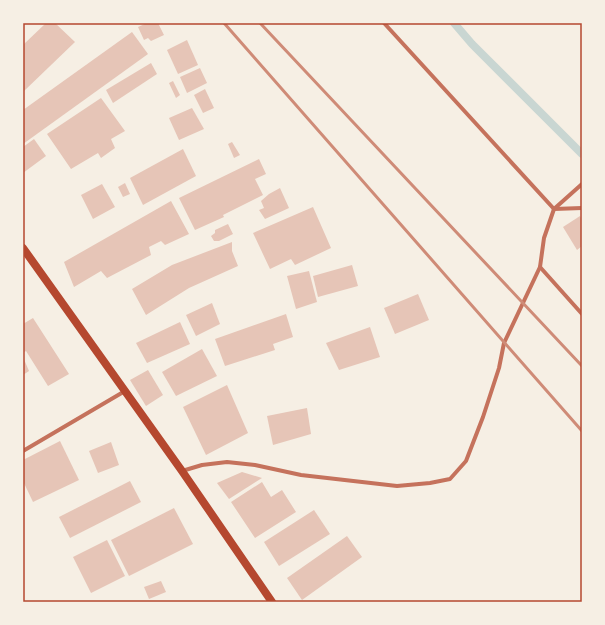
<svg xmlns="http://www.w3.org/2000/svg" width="605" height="625" font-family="'Fira Sans',sans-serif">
	<rect width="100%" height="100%" fill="#f6efe4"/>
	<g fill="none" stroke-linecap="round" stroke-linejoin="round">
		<path stroke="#c9d6d2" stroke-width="8" d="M 454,23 L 472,44 L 582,154"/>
	</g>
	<g fill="#e6c5b7">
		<path d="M 46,23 L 55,23 L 75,42 L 23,92 L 23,45 Z"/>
		<path d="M 147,23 L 158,23 L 164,35 L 151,41 L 148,38 L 144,40 L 138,27 Z"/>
		<path d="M 132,32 L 148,54 L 23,144 L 23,110 Z"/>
		<path d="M 187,40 L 198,65 L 178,74 L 167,50 Z"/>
		<path d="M 151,63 L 157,74 L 113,103 L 106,90 Z"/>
		<path d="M 200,68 L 207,83 L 187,93 L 180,77 Z"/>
		<path d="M 173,81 L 180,95 L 176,98 L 169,83 Z"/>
		<path d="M 205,89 L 214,108 L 203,113 L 194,95 Z"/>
		<path d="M 101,98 L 125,131 L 111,139 L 115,148 L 101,158 L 98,153 L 71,169 L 47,134 Z"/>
		<path d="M 192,108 L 204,129 L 179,140 L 169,118 Z"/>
		<path d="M 34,139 L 46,156 L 23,173 L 23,147 Z"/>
		<path d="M 232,142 L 240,155 L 234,158 L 228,144 Z"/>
		<path d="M 183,149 L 196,176 L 143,205 L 130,178 Z"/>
		<path d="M 259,159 L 266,174 L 255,179 L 263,195 L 223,215 L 224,217 L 195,230 L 179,198 Z"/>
		<path d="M 125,183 L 130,194 L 123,197 L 118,187 Z"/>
		<path d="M 102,184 L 115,207 L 93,219 L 81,195 Z"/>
		<path d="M 280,188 L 289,208 L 265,219 L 259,210 L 264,208 L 261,201 L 269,194 Z"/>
		<path d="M 171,201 L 189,234 L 165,245 L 161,241 L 149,247 L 151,255 L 107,278 L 101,271 L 74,287 L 64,262 Z"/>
		<path d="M 313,207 L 331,248 L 295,265 L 291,259 L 270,269 L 253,233 Z"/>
		<path d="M 580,216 L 582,220 L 582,246 L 577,250 L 563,227 Z"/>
		<path d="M 228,224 L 233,234 L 219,241 L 214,241 L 211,236 L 215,233 L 215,230 Z"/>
		<path d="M 232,242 L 232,251 L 238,266 L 189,288 L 146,315 L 132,289 L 172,265 Z"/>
		<path d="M 352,265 L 358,286 L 318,297 L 313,276 Z"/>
		<path d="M 309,271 L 317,302 L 296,309 L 287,276 Z"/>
		<path d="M 418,294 L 429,320 L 395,334 L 384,308 Z"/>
		<path d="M 212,303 L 220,324 L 196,336 L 186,315 Z"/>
		<path d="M 286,314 L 293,337 L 273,344 L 275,350 L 225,366 L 215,339 Z"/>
		<path d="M 33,318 L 69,374 L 48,386 L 26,351 L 23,353 L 23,324 Z"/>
		<path d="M 180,322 L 190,344 L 147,363 L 136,343 Z"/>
		<path d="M 370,327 L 380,357 L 339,370 L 326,343 Z"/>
		<path d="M 202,349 L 217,376 L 176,396 L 162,372 Z"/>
		<path d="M 23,357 L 29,371 L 23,375 Z"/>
		<path d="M 148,370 L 163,395 L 146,406 L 130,380 Z"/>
		<path d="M 227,385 L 248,433 L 206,455 L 183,407 Z"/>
		<path d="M 307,408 L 311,434 L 273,445 L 267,416 Z"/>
		<path d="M 60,441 L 79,480 L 33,502 L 23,481 L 23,460 Z"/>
		<path d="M 111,442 L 119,465 L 98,473 L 89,451 Z"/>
		<path d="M 242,472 L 262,478 L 229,499 L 217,483 Z"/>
		<path d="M 130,481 L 141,502 L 70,538 L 59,517 Z"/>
		<path d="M 262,482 L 271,497 L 282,490 L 296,512 L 255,538 L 231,502 Z"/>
		<path d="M 174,508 L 193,544 L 129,576 L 111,540 Z"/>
		<path d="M 314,510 L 330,534 L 279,566 L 264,542 Z"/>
		<path d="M 347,536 L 362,557 L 302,600 L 287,578 Z"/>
		<path d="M 107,540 L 125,576 L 91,593 L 73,557 Z"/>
		<path d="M 161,581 L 166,592 L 149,599 L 144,587 Z"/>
	</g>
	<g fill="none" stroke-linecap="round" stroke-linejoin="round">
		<g stroke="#c5725c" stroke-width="4">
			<path d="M 384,23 L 554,209 L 582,208"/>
			<path d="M 540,267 L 582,314"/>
			<path d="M 23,451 L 125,391"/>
			<path d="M 182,471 L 202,465 L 227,462 L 255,465 L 301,475 L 397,486 L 430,483 L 450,479 L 466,461 L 483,417 L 499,368 L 504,343 L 540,267 L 544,238 L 554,209 L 582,184"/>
		</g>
		<path stroke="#b5482f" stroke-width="8" d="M 23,248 L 182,471 L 272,602"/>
		<g stroke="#cf8b77" stroke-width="3">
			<path d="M 224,23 L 582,431"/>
			<path d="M 260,23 L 582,366"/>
		</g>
	</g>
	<rect width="605" height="625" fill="none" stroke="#f6efe4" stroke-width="48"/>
	<rect x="24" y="24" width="557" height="577" fill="none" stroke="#b5482f" stroke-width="1.5"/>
</svg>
